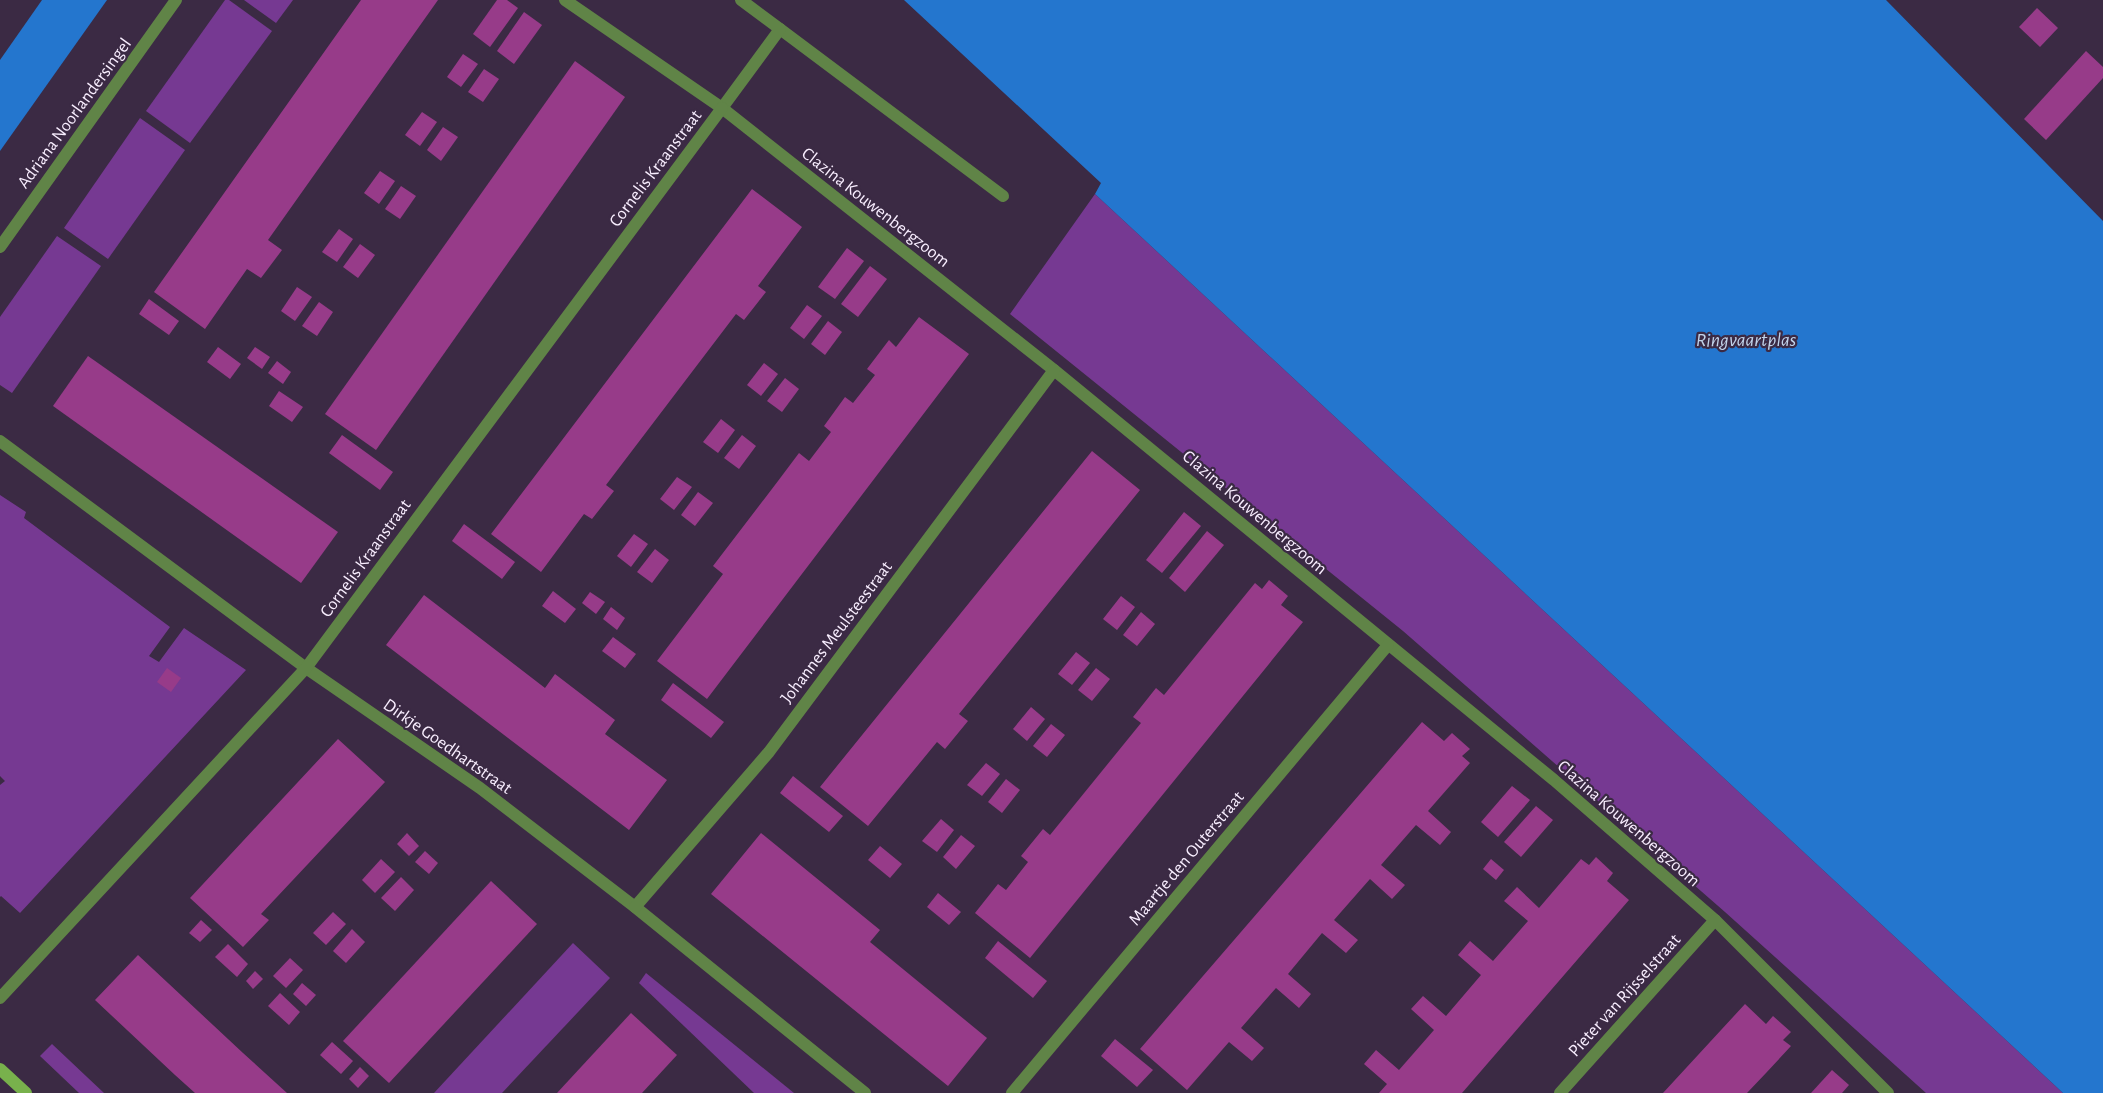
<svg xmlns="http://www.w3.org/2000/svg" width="2103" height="1093" font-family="'Alegreya Sans',sans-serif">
	<rect width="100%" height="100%" fill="#3b2a44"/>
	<g fill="#763992">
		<path d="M 225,0 L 229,0 L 272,31 L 190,143 L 146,111 Z"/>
		<path d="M 244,0 L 293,0 L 276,23 Z"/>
		<path d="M 140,118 L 185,150 L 108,259 L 64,228 Z"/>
		<path d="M 1095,194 L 2063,1093 L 1926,1093 L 1725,912 L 1403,631 L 1010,314 Z"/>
		<path d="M 57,236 L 101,266 L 12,393 L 0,385 L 0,317 Z"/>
		<path d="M 0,495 L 26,512 L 24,518 L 170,627 L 149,656 L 159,662 L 184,628 L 246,670 L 20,913 L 1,896 L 0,897 L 0,785 L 5,781 L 0,776 Z"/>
		<path d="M 573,943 L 610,978 L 502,1093 L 434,1093 Z"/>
		<path d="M 646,973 L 794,1093 L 754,1093 L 639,983 Z"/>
		<path d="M 52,1044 L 104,1093 L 79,1093 L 40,1056 Z"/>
	</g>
	<g fill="#2476ce">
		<path d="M 42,0 L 107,0 L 0,151 L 0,60 Z"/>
		<path d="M 904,0 L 1886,0 L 2103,221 L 2103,1093 L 2063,1093 L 1095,194 L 1101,183 Z"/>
	</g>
	<g fill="#973b89">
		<path d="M 361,0 L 438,0 L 268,240 L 282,250 L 261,278 L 247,269 L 205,329 L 154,292 Z"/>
		<path d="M 497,0 L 507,0 L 518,8 L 490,47 L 473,34 Z"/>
		<path d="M 2037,8 L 2058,28 L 2040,47 L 2019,27 Z"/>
		<path d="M 524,12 L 542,25 L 514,64 L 497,51 Z"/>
		<path d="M 2086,51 L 2103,67 L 2103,78 L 2046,140 L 2024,119 Z"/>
		<path d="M 463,54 L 478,64 L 461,87 L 447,77 Z"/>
		<path d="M 575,61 L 625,97 L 376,450 L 325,414 Z"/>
		<path d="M 484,69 L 499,79 L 483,102 L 468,92 Z"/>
		<path d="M 422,112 L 437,122 L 420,146 L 405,135 Z"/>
		<path d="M 443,127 L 458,137 L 441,161 L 427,150 Z"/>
		<path d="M 380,171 L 395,181 L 379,204 L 364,193 Z"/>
		<path d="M 401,186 L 416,196 L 400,219 L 385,209 Z"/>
		<path d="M 752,189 L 802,227 L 758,286 L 766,292 L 744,320 L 736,314 L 606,485 L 614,491 L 592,519 L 584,514 L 541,572 L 491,534 Z"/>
		<path d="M 339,229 L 353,239 L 337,262 L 322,252 Z"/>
		<path d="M 360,244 L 375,255 L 358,278 L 343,267 Z"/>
		<path d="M 847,248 L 864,261 L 835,299 L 818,287 Z"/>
		<path d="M 870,266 L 887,279 L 858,317 L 841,304 Z"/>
		<path d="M 297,287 L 312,297 L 295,321 L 281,311 Z"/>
		<path d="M 149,299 L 179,321 L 169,335 L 139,314 Z"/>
		<path d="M 319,302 L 333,312 L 317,336 L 302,326 Z"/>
		<path d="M 807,305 L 822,316 L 804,339 L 790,328 Z"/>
		<path d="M 919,317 L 969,354 L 707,699 L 657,661 L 723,574 L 713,566 L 778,481 L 799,453 L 809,461 L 831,432 L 824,426 L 845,397 L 853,403 L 875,375 L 867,369 L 889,340 L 896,347 Z"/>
		<path d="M 828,321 L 842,332 L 825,355 L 811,344 Z"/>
		<path d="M 218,347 L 241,364 L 230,379 L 207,362 Z"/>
		<path d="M 255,347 L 270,357 L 262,369 L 247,358 Z"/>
		<path d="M 88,356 L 338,532 L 301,583 L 53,406 Z"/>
		<path d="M 277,361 L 291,372 L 283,384 L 268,373 Z"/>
		<path d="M 764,363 L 778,374 L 761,396 L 747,385 Z"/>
		<path d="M 785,378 L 799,389 L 782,412 L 767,401 Z"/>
		<path d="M 279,391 L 303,407 L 292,422 L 269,406 Z"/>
		<path d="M 721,419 L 735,430 L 718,453 L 703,442 Z"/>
		<path d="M 342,435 L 393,472 L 380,490 L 329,453 Z"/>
		<path d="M 742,435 L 756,446 L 739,469 L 724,458 Z"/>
		<path d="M 1092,451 L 1140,490 L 959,714 L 968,721 L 945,749 L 937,742 L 868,826 L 820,787 Z"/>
		<path d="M 677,477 L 692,487 L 674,510 L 660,499 Z"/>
		<path d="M 698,492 L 713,503 L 695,526 L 681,515 Z"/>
		<path d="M 1184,512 L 1201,526 L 1162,573 L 1146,560 Z"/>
		<path d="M 464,524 L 515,562 L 502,579 L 452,541 Z"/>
		<path d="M 1207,531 L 1224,545 L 1185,592 L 1169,578 Z"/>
		<path d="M 634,534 L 648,544 L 631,567 L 617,556 Z"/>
		<path d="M 655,549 L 669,560 L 652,583 L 637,572 Z"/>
		<path d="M 1269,580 L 1288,596 L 1281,605 L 1303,622 L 1030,958 L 975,913 L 998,884 L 1006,890 L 1028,862 L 1021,856 L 1043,829 L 1050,835 L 1141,723 L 1133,717 L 1156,688 L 1164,695 L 1255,583 L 1262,589 Z"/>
		<path d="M 553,591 L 576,609 L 565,623 L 542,606 Z"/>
		<path d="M 590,592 L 605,602 L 596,614 L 582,603 Z"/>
		<path d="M 424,595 L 545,688 L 555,674 L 615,720 L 605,734 L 667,780 L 629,830 L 386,645 Z"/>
		<path d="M 1121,596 L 1135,607 L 1117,630 L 1103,619 Z"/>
		<path d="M 611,607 L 625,618 L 617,630 L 603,619 Z"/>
		<path d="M 1141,612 L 1155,624 L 1137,646 L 1123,635 Z"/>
		<path d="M 613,637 L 636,654 L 625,668 L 602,651 Z"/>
		<path d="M 1076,652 L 1090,663 L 1072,685 L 1058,674 Z"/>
		<path d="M 167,668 L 181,678 L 171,692 L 157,682 Z"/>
		<path d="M 1096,668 L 1110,679 L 1092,701 L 1078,690 Z"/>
		<path d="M 673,683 L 724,722 L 711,738 L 661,700 Z"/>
		<path d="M 1031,707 L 1045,719 L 1027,741 L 1013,729 Z"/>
		<path d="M 1422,722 L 1444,741 L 1452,733 L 1470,749 L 1462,756 L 1470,763 L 1428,811 L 1451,832 L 1440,845 L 1416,825 L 1381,865 L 1405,885 L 1392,899 L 1370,879 L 1334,920 L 1358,940 L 1346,953 L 1322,933 L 1288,974 L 1311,994 L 1299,1008 L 1276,988 L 1241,1028 L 1264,1048 L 1252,1061 L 1229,1042 L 1187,1090 L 1140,1049 Z"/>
		<path d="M 1051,724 L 1065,735 L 1047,757 L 1033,746 Z"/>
		<path d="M 338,739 L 385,782 L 261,914 L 269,920 L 243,947 L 190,898 Z"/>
		<path d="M 986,763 L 1000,774 L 982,796 L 967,785 Z"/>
		<path d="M 793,776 L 843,816 L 829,832 L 780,793 Z"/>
		<path d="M 1006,779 L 1020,790 L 1002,813 L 988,802 Z"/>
		<path d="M 1512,786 L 1530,800 L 1498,837 L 1481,822 Z"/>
		<path d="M 1536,806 L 1553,820 L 1521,857 L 1504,842 Z"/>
		<path d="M 941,819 L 954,830 L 937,852 L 922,841 Z"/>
		<path d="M 407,833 L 419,846 L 409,856 L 397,844 Z"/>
		<path d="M 761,833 L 880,930 L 870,942 L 987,1038 L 948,1086 L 711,894 Z"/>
		<path d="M 961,835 L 975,846 L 956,869 L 943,857 Z"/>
		<path d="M 880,846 L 902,864 L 890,878 L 868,860 Z"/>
		<path d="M 425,851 L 438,863 L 429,874 L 415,862 Z"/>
		<path d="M 1596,857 L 1613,873 L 1607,881 L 1629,900 L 1462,1093 L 1379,1093 L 1387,1084 L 1364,1064 L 1376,1050 L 1399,1070 L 1434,1030 L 1411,1009 L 1423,996 L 1446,1016 L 1481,975 L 1458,955 L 1470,941 L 1493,961 L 1528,921 L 1504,901 L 1517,887 L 1539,908 L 1581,859 L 1589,865 Z"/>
		<path d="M 381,859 L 395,872 L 375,893 L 362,880 Z"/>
		<path d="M 1491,859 L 1504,870 L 1496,880 L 1483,869 Z"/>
		<path d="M 401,877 L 414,890 L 395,911 L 381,898 Z"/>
		<path d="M 491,881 L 537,924 L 389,1083 L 343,1041 Z"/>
		<path d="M 938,893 L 961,912 L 949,925 L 927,907 Z"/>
		<path d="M 333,912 L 346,924 L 326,945 L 313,933 Z"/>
		<path d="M 201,920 L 212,930 L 200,942 L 189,933 Z"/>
		<path d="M 352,929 L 365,942 L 346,963 L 333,951 Z"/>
		<path d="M 998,941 L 1047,981 L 1033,998 L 985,958 Z"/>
		<path d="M 228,944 L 248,964 L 237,977 L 215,957 Z"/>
		<path d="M 138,955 L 243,1053 L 287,1093 L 195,1093 L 175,1075 L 95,1000 Z"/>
		<path d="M 290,958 L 303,970 L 286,988 L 273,976 Z"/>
		<path d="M 255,971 L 263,979 L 253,989 L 246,981 Z"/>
		<path d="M 302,983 L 316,995 L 306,1006 L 293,994 Z"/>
		<path d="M 280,993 L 300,1012 L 289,1025 L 268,1006 Z"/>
		<path d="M 1745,1004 L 1766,1024 L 1773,1016 L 1791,1032 L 1783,1040 L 1791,1046 L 1766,1073 L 1747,1093 L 1663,1093 Z"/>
		<path d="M 631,1013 L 677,1055 L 642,1093 L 557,1093 Z"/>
		<path d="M 1115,1039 L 1153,1070 L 1137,1087 L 1101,1056 Z"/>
		<path d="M 332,1042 L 353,1061 L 341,1074 L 320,1055 Z"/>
		<path d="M 360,1067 L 369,1076 L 358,1088 L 349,1079 Z"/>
		<path d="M 1832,1070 L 1849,1085 L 1842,1093 L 1811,1093 Z"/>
	</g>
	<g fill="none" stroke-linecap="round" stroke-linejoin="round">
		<g stroke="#608447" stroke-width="12">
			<path d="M 780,29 L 1003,196"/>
			<path d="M 722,108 L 780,29 L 741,0"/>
		</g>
		<g stroke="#608447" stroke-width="12">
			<path d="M 565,0 L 722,108 L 1054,370 L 1554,780 L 1715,920 L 1888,1093"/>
			<path d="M 0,247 L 176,0"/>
			<path d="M 0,441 L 306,668 L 480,788 L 635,907 L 865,1093"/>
			<path d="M 635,907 L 769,752 L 1054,370"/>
			<path d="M 0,998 L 306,668 L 722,108"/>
			<path d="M 1012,1093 L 1388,645"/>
			<path d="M 1560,1093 L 1715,920"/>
		</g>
		<path stroke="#78b14c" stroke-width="12" d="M 0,1069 L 26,1093"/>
	</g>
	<g text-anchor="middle" stroke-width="4.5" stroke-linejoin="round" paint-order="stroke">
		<g font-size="18" fill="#f9eeff" stroke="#3b2a44">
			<text transform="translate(74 113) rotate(-54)" y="6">Adriana Noorlandersingel</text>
			<text transform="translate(655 168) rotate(-53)" y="6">Cornelis Kraanstraat</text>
			<text transform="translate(876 207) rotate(38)" y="6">Clazina Kouwenbergzoom</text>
			<text transform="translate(1255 512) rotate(40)" y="6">Clazina Kouwenbergzoom</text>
			<text transform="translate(365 558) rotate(-54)" y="6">Cornelis Kraanstraat</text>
			<text transform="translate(836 632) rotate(-53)" y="6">Johannes Meulsteestraat</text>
			<text transform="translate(448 746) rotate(35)" y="6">Dirkje Goedhartstraat</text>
			<text transform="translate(1629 823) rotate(41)" y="6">Clazina Kouwenbergzoom</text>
			<text transform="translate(1186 858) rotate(-50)" y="6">Maartje den Outerstraat</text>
			<text transform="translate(1624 995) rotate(-48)" y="6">Pieter van Rijsselstraat</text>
		</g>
		<g font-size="20" font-style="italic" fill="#c1d3ea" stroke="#3b2a44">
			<text x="1746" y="346">Ringvaartplas</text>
		</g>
	</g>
</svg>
